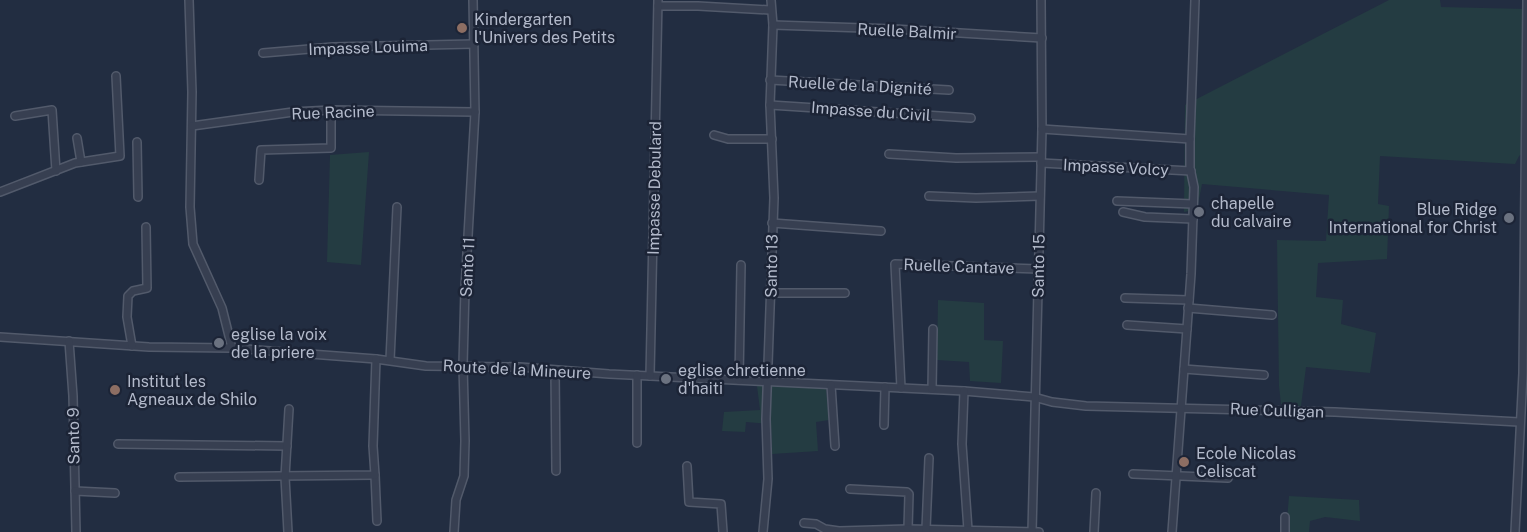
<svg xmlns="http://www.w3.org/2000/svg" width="1527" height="532" font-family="'Public Sans',sans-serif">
	<rect width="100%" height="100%" fill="#222d41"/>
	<g fill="#243c42">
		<path d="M 1389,0 L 1440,0 L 1441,7 L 1527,9 L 1527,150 L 1519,156 L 1515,164 L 1380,156 L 1378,204 L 1389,206 L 1387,259 L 1318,263 L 1316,297 L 1343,300 L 1341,324 L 1376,333 L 1370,373 L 1306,367 L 1301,406 L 1281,404 L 1279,386 L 1277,240 L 1326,241 L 1329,195 L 1202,184 L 1197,209 L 1184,212 L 1185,105 Z"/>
		<path d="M 369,152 L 361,265 L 327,262 L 330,155 Z"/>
		<path d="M 938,300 L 984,303 L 984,340 L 1003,341 L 1001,383 L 970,381 L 969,362 L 937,360 Z"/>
		<path d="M 771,385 L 826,388 L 829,420 L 816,422 L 818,451 L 772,454 L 771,424 L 746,422 L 745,432 L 722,431 L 724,412 L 760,410 L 757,386 Z"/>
		<path d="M 1289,496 L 1359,500 L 1360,521 L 1325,517 L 1310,521 L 1309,532 L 1286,532 Z"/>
	</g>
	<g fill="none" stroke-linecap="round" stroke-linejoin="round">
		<g stroke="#525a6b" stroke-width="10">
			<g id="street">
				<path d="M 189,0 L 192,92 L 190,207 L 193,244 L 222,308 L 232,348"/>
				<path d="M 658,6 L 698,6 L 770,10"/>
				<path d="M 773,25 L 894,29 L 1042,38"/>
				<path d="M 263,53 L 333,47 L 474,44"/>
				<path d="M 770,80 L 949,90"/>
				<path d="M 770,105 L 971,118"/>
				<path d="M 15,116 L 52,110 L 56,171"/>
				<path d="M 192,126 L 293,112 L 331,110 L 475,112"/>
				<path d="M 1042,129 L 1190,139"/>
				<path d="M 714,135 L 728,139 L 772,139"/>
				<path d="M 77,138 L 81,162"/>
				<path d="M 137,142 L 138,197"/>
				<path d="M 889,154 L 956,158 L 1041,157"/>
				<path d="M 1041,163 L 1191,171"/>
				<path d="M 259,180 L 261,150 L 331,148 L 331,110"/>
				<path d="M 0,192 L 75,163 L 120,156 L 116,76"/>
				<path d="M 929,196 L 976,198 L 1040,196"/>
				<path d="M 1117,201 L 1193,204"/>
				<path d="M 1123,212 L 1145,217 L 1193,219"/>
				<path d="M 772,223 L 881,231"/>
				<path d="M 771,293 L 845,293"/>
				<path d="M 1125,298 L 1189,300"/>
				<path d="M 1188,308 L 1272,315"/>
				<path d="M 1127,325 L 1187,329"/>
				<path d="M 0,337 L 149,347 L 232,348 L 376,359 L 426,366 L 520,367 L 609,374 L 964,391 L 1034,397 L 1052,402 L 1086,406 L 1335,412 L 1519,422"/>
				<path d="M 69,341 L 73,396 L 76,532"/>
				<path d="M 132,346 L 127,317 L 128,296 L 133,291 L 147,288 L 146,227"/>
				<path d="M 390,360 L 397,207"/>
				<path d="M 1184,369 L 1264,375"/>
				<path d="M 555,370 L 556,471"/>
				<path d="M 650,376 L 658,0"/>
				<path d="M 739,380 L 741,265"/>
				<path d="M 831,385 L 835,446"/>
				<path d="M 901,388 L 895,264 L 1038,269"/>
				<path d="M 932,389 L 933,329"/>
				<path d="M 964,391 L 962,444 L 968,530"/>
				<path d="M 884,425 L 885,387"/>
				<path d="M 637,443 L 637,375"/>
				<path d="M 118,444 L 287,446"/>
				<path d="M 687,466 L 689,502 L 721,504 L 723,532"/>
				<path d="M 1133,474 L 1228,478"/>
				<path d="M 375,475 L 377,521"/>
				<path d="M 179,477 L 375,475 L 373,446 L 376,359"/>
				<path d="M 850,489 L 907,492 L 909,494 L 908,529"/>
				<path d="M 75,491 L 115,493"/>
				<path d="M 804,523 L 816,524 L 825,529 L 839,531 L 908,529 L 1039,532"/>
				<path d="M 926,529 L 929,458"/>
				<path d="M 288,532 L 285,477 L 289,409"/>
				<path d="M 454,532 L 456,500 L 464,476 L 465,441 L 463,365 L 465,289 L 475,112 L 473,0"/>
				<path d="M 763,532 L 768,479 L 766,419 L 774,198 L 770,105 L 773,25 L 771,0"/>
				<path d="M 1032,532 L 1042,129 L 1041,0"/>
				<path d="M 1094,532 L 1096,493"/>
				<path d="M 1172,532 L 1191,274 L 1194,187 L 1190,168 L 1190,139 L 1195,0"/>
				<path d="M 1285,532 L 1285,517"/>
				<path d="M 1515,532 L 1523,373 L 1527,0"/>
			</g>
		</g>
		<use href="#street" stroke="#373f51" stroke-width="7"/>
	</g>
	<g fill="#8d6e63" stroke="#1c2436" stroke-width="2">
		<circle cx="462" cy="28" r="6"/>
		<circle cx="115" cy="390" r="6"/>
		<circle cx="1184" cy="462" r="6"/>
	</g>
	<g fill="#6b7280" stroke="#1c2436" stroke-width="2">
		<circle cx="1199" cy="212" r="6"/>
		<circle cx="1509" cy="218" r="6"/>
		<circle cx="219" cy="343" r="6"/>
		<circle cx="666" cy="379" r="6"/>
	</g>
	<g text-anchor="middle" stroke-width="5" stroke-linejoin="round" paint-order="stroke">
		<g font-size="16" fill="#b3bacb" stroke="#1c2436" text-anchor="start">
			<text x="474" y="25">Kindergarten<tspan x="474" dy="18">l'Univers des Petits</tspan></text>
			<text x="1211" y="209">chapelle<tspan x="1211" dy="18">du calvaire</tspan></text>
			<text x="1497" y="215" text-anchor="end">Blue Ridge<tspan x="1497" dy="18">International for Christ</tspan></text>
			<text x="231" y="340">eglise la voix<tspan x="231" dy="18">de la priere</tspan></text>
			<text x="678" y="376">eglise chretienne<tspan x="678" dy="18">d'haiti</tspan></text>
			<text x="127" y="387">Institut les<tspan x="127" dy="18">Agneaux de Shilo</tspan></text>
			<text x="1196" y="459">Ecole Nicolas<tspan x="1196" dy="18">Celiscat</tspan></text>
		</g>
		<g font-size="16" fill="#b3bacb" stroke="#1c2436">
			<text transform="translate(907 31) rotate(3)" y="6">Ruelle Balmir</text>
			<text transform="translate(368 47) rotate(-2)" y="6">Impasse Louima</text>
			<text transform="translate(860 85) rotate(3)" y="6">Ruelle de la Dignité</text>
			<text transform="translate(871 111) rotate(4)" y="6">Impasse du Civil</text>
			<text transform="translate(333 112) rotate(-2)" y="6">Rue Racine</text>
			<text transform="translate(1116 167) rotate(3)" y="6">Impasse Volcy</text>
			<text transform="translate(654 188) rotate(-89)" y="6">Impasse Debulard</text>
			<text transform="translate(771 266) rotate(-89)" y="6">Santo 13</text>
			<text transform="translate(959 266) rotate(2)" y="6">Ruelle Cantave</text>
			<text transform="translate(1038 266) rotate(-89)" y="6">Santo 15</text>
			<text transform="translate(467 267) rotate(-87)" y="6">Santo 11</text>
			<text transform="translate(517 369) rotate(3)" y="6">Route de la Mineure</text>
			<text transform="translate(1277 410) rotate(2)" y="6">Rue Culligan</text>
			<text transform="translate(73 436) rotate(-91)" y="6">Santo 9</text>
		</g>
	</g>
</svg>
